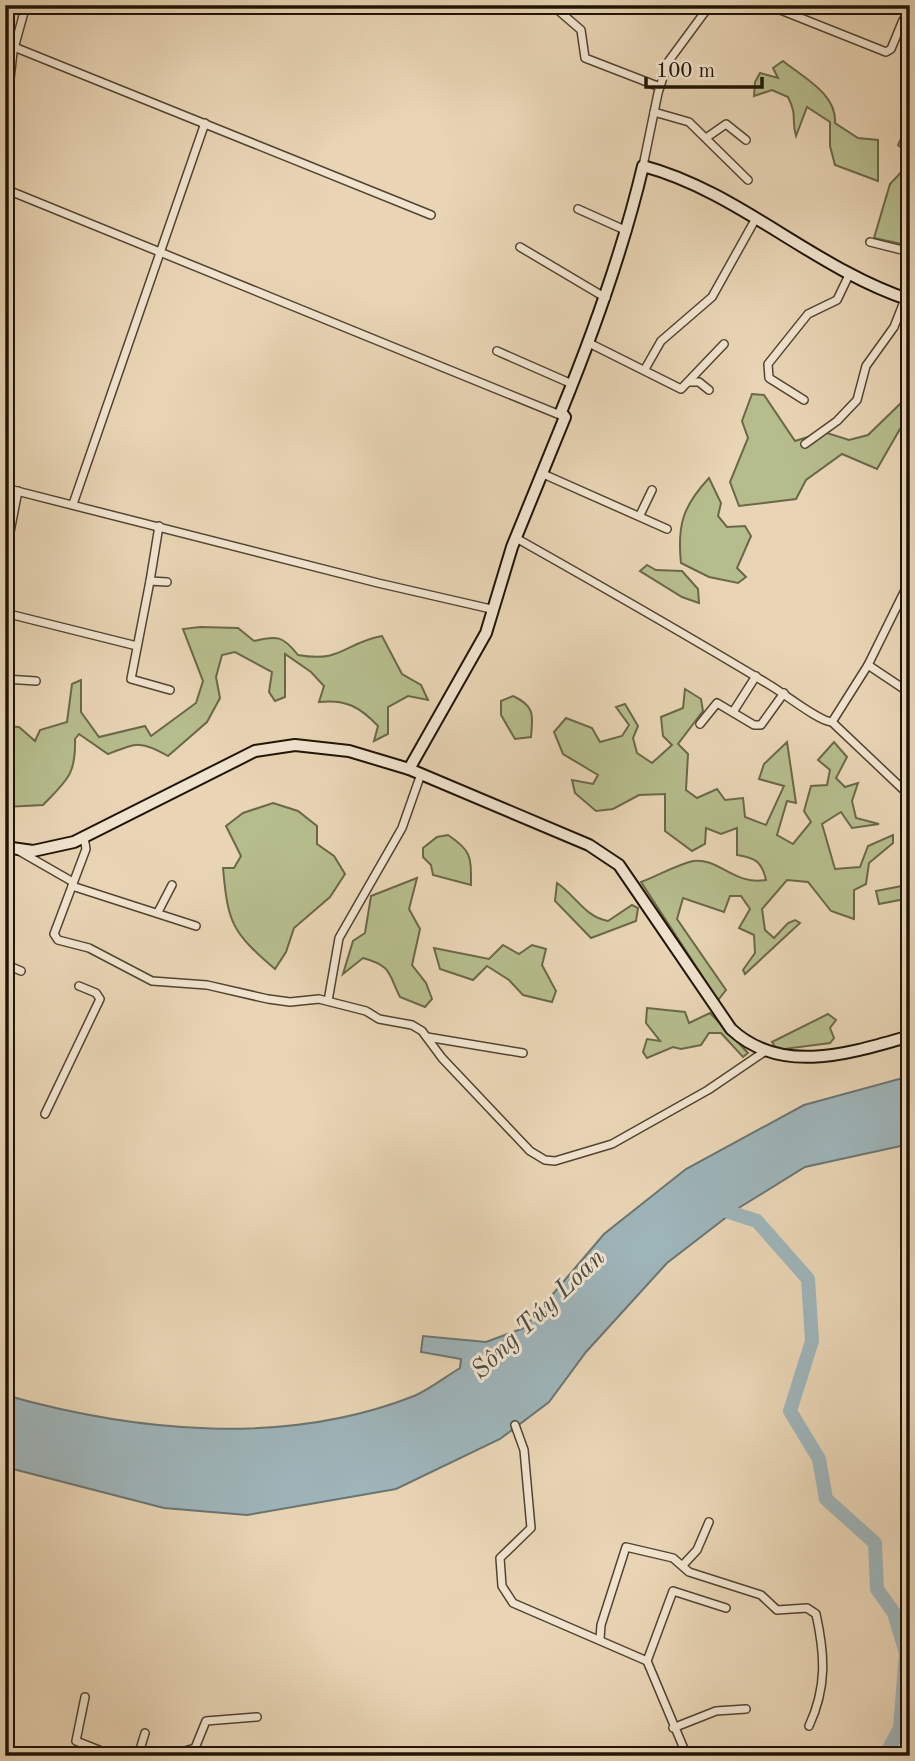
<svg xmlns="http://www.w3.org/2000/svg" width="915" height="1761" font-family="'Old Standard TT',serif">
	<rect width="100%" height="100%" fill="#e9d5b5"/>
	<filter id="stains"><feTurbulence type="fractalNoise" baseFrequency=".00286" numOctaves="4"/><feColorMatrix values="0 0 0 0 .2 0 0 0 0 .09 0 0 0 0 .02 0 0 0 .5 -.17"/></filter>
	<radialGradient id="worn" r=".72"><stop offset=".6" stop-color="#630" stop-opacity="0"/><stop offset="1" stop-color="#630" stop-opacity=".3"/></radialGradient>
	<g fill="#b6bd8d" stroke="#6a6849" stroke-width="2">
		<path d="M 783,61 C 804,78 837,94 835,123 L 858,138 L 878,140 L 878,181 L 835,165 L 830,146 L 830,122 L 807,107 L 796,136 C 791,120 798,117 788,97 L 772,90 L 754,96 L 755,82 L 760,73 L 778,78 L 773,68 Z"/>
		<path d="M 910,119 L 910,231 L 906,233 L 906,245 L 874,238 L 890,184 L 906,167 L 907,153 L 898,145 Z"/>
		<path d="M 752,394 L 764,395 L 795,441 L 824,432 L 849,440 L 868,435 L 901,403 L 910,402 L 910,422 L 900,429 L 877,469 L 842,454 L 806,480 L 796,499 L 739,506 L 730,482 L 748,438 L 742,421 Z"/>
		<path d="M 709,478 L 721,503 L 718,516 L 727,527 L 745,526 L 751,536 L 737,568 L 746,577 L 738,583 L 709,577 L 681,563 C 677,525 683,506 709,478 Z"/>
		<path d="M 647,565 L 656,570 L 682,571 L 698,589 L 699,603 L 682,597 L 640,571 Z"/>
		<path d="M 200,627 L 238,628 L 254,641 C 277,635 283,636 298,655 C 342,663 344,643 382,636 L 402,674 L 421,685 L 428,700 L 408,696 L 388,707 L 388,734 L 374,741 L 378,726 C 360,707 346,699 319,702 L 324,686 L 311,672 L 285,654 L 285,697 L 275,701 L 269,692 L 272,672 L 235,652 L 222,655 L 216,677 L 220,698 L 207,722 L 168,756 C 141,740 136,743 108,754 L 79,734 L 75,739 C 76,775 67,780 43,805 L 5,807 L 5,726 L 19,727 L 35,741 L 40,730 L 67,722 L 72,684 L 81,680 L 81,712 L 99,737 L 145,726 L 151,736 L 196,703 L 203,681 L 183,629 Z"/>
		<path d="M 685,689 L 701,699 L 703,711 L 678,744 L 688,754 L 686,790 L 697,798 L 717,789 L 725,800 L 743,798 L 745,817 L 766,825 L 784,786 L 759,779 L 764,764 L 787,742 L 796,803 L 787,801 L 777,835 L 793,844 L 811,822 L 804,811 L 811,786 L 827,785 L 830,770 L 818,760 L 834,742 L 847,757 L 836,778 L 845,787 L 858,783 L 852,801 L 856,818 L 879,824 L 852,828 L 841,812 L 822,824 L 835,869 L 860,867 L 868,846 L 893,835 L 893,843 L 869,863 L 866,884 L 854,890 L 854,919 L 831,911 L 808,882 L 787,880 L 762,909 L 765,930 L 774,938 L 788,923 L 795,920 L 800,923 L 745,974 L 743,970 L 755,953 L 754,935 L 739,928 L 750,909 L 741,896 L 730,896 L 724,912 L 683,898 L 677,919 L 726,990 L 718,1000 L 641,882 C 657,876 676,865 693,861 C 718,857 735,886 766,880 C 762,862 756,858 737,855 L 737,828 L 721,834 L 706,828 L 705,844 L 692,851 L 665,831 L 665,794 L 639,795 L 613,809 L 596,811 L 575,793 L 572,780 L 593,784 L 598,775 L 563,754 L 554,732 L 566,718 L 592,728 L 600,742 L 622,736 L 629,725 L 616,707 L 625,704 L 638,726 L 633,738 L 637,753 L 652,763 L 672,745 L 663,736 L 661,717 L 683,708 Z"/>
		<path d="M 513,696 C 535,706 533,715 531,737 L 515,739 L 501,715 L 501,701 Z"/>
		<path d="M 273,803 L 298,811 L 317,826 L 317,844 L 334,856 L 345,874 L 330,897 L 294,928 L 286,952 L 275,969 C 232,932 228,924 223,868 L 234,868 L 241,856 L 226,826 L 243,813 Z"/>
		<path d="M 448,835 C 472,851 471,857 471,885 L 433,875 L 431,865 L 423,857 L 423,848 L 437,837 Z"/>
		<path d="M 417,878 L 409,909 L 420,929 L 412,965 L 426,983 L 432,999 L 425,1007 L 400,997 C 388,973 392,966 363,958 L 343,974 L 353,941 L 365,933 L 371,896 Z"/>
		<path d="M 557,883 C 576,896 585,917 608,921 L 632,905 L 638,908 L 636,921 L 591,938 L 555,901 Z"/>
		<path d="M 902,886 L 905,899 L 879,904 L 876,891 Z"/>
		<path d="M 503,945 L 519,954 L 532,945 L 546,949 L 542,965 L 556,991 L 552,1002 L 523,995 L 509,980 L 487,966 L 473,980 L 440,969 L 434,948 L 489,959 Z"/>
		<path d="M 647,1008 L 685,1012 L 689,1023 L 710,1013 L 748,1053 L 743,1057 L 721,1033 L 709,1033 L 701,1045 L 681,1049 L 673,1047 L 647,1058 L 643,1052 L 647,1039 L 660,1041 L 646,1023 Z"/>
		<path d="M 828,1014 L 836,1020 L 830,1028 L 834,1038 L 830,1043 L 777,1050 L 772,1042 Z"/>
	</g>
	<path fill="#9eb5ba" stroke="#6b7572" stroke-width="2" d="M 910,1076 L 910,1144 L 805,1167 L 737,1209 L 667,1263 L 586,1352 L 549,1402 L 500,1439 L 396,1489 L 247,1515 L 164,1508 L 5,1467 L 5,1395 C 136,1432 285,1447 414,1396 C 430,1389 445,1377 460,1368 L 461,1359 L 421,1352 L 423,1336 L 486,1342 L 524,1328 L 604,1234 L 686,1169 L 804,1105 Z"/>
	<g fill="none" stroke-linecap="round" stroke-linejoin="round">
		<path stroke="#9eb5ba" stroke-width="14" d="M 717,1208 L 757,1221 L 808,1279 L 812,1341 L 790,1411 L 819,1459 L 826,1499 L 875,1543 L 877,1589 L 894,1613 L 906,1653 L 900,1728 L 885,1756"/>
		<g stroke="#524431" stroke-width="10">
			<g id="street">
				<path d="M 552,5 L 581,30 L 585,58 L 660,87"/>
				<path d="M 768,5 L 886,52 L 891,49 L 903,20 L 910,19"/>
				<path d="M 14,47 L 431,215"/>
				<path d="M 654,112 L 689,122 L 748,180"/>
				<path d="M 5,123 L 13,52 L 26,5"/>
				<path d="M 706,138 L 726,124 L 746,140"/>
				<path d="M 643,166 L 658,93 L 668,62 L 710,5"/>
				<path d="M 5,189 L 565,417"/>
				<path d="M 578,209 L 627,231"/>
				<path d="M 870,242 L 910,252"/>
				<path d="M 520,247 L 606,298"/>
				<path d="M 589,343 L 681,389 L 724,344"/>
				<path d="M 497,351 L 572,384"/>
				<path d="M 645,369 L 661,341 L 712,297 L 755,220"/>
				<path d="M 690,382 L 699,382 L 709,390"/>
				<path d="M 804,400 L 769,378 L 768,364 L 808,314 L 837,300 L 849,275"/>
				<path d="M 805,444 L 837,421 L 857,400 L 866,366 L 894,327 L 905,299"/>
				<path d="M 541,473 L 667,529"/>
				<path d="M 5,488 L 378,583 L 491,609"/>
				<path d="M 73,504 L 205,123"/>
				<path d="M 640,515 L 652,490"/>
				<path d="M 516,538 C 601,586 685,634 768,684 C 784,693 818,721 832,722 L 910,796"/>
				<path d="M 150,581 L 159,526"/>
				<path d="M 167,582 L 150,581 L 131,679 L 170,690"/>
				<path d="M 5,597 L 8,542 L 18,491"/>
				<path d="M 5,613 L 137,646"/>
				<path d="M 868,665 L 910,693"/>
				<path d="M 5,679 L 36,681"/>
				<path d="M 733,712 L 756,676"/>
				<path d="M 832,722 L 868,665 L 910,580"/>
				<path d="M 700,724 L 717,703 L 754,725 L 761,725 L 784,693"/>
				<path d="M 84,837 L 86,849 L 54,934 L 58,940 L 89,948 L 152,981 L 207,985 L 268,999 L 290,1002 L 319,999 L 366,1011 L 379,1019 L 412,1025 L 422,1031 L 442,1058 L 530,1151 L 545,1160 L 555,1161 L 612,1144 L 708,1090 L 764,1052"/>
				<path d="M 19,851 L 73,882"/>
				<path d="M 72,886 L 196,926"/>
				<path d="M 158,912 L 172,885"/>
				<path d="M 5,964 L 21,971"/>
				<path d="M 328,1001 L 339,938 L 402,828 L 421,774"/>
				<path d="M 427,1037 L 523,1053"/>
				<path d="M 45,1114 L 100,999 L 96,993 L 79,986"/>
				<path d="M 515,1425 L 524,1450 L 531,1528 L 500,1558 L 502,1586 L 513,1603 L 647,1661"/>
				<path d="M 683,1565 L 697,1550 L 709,1522"/>
				<path d="M 600,1639 L 601,1625 L 626,1547 L 673,1558 L 689,1572 L 761,1595 L 777,1610 L 807,1608 L 816,1614 C 825,1655 827,1687 809,1726"/>
				<path d="M 85,1697 L 76,1741 L 114,1756"/>
				<path d="M 673,1728 L 716,1711 L 746,1709"/>
				<path d="M 138,1756 L 145,1733"/>
				<path d="M 167,1756 L 195,1748 L 206,1721 L 257,1717"/>
				<path d="M 687,1756 L 647,1661 L 673,1591 L 726,1608"/>
			</g>
		</g>
		<g stroke="#1f1405" stroke-width="14">
			<g id="secondary">
				<path d="M 409,769 L 486,633 L 512,547 L 565,417 L 561,412 C 594,331 623,251 643,166 C 738,191 815,269 910,300"/>
				<path d="M 5,847 L 33,851 L 74,842 L 255,751 L 295,745 L 349,751 L 409,769 L 589,845 L 619,865 L 731,1029 C 781,1076 851,1053 910,1036"/>
			</g>
		</g>
		<use href="#street" stroke="#f1e4cf" stroke-width="7"/>
		<use href="#secondary" stroke="#f1e4cf" stroke-width="10"/>
	</g>
	<g text-anchor="middle" stroke-width="6" stroke-linejoin="round" paint-order="stroke">
		<g font-size="26" font-style="italic" fill="#4b4c44" stroke="#f1e4cf">
			<text transform="translate(537 1313) rotate(-44)" y="9">Sông Túy Loan</text>
		</g>
	</g>
	<rect width="915" height="1761" fill="none" stroke="#e9d5b5" stroke-width="28"/>
	<rect x="7" y="7" width="901" height="1747" fill="none" stroke="#1f1405" stroke-width="3.5"/>
	<rect x="14" y="14" width="887" height="1733" fill="none" stroke="#1f1405" stroke-width="2"/>
	<path d="M646 77v10h116v-10" fill="none" stroke="#1f1405" stroke-width="3.5"/>
	<text x="656" y="77" font-size="21" fill="#1f1405" stroke="#f1e4cf" stroke-width="5" paint-order="stroke">100 m</text>
	<rect width="100%" height="100%" filter="url(#stains)"/>
	<rect width="100%" height="100%" fill="url(#worn)"/>
</svg>
